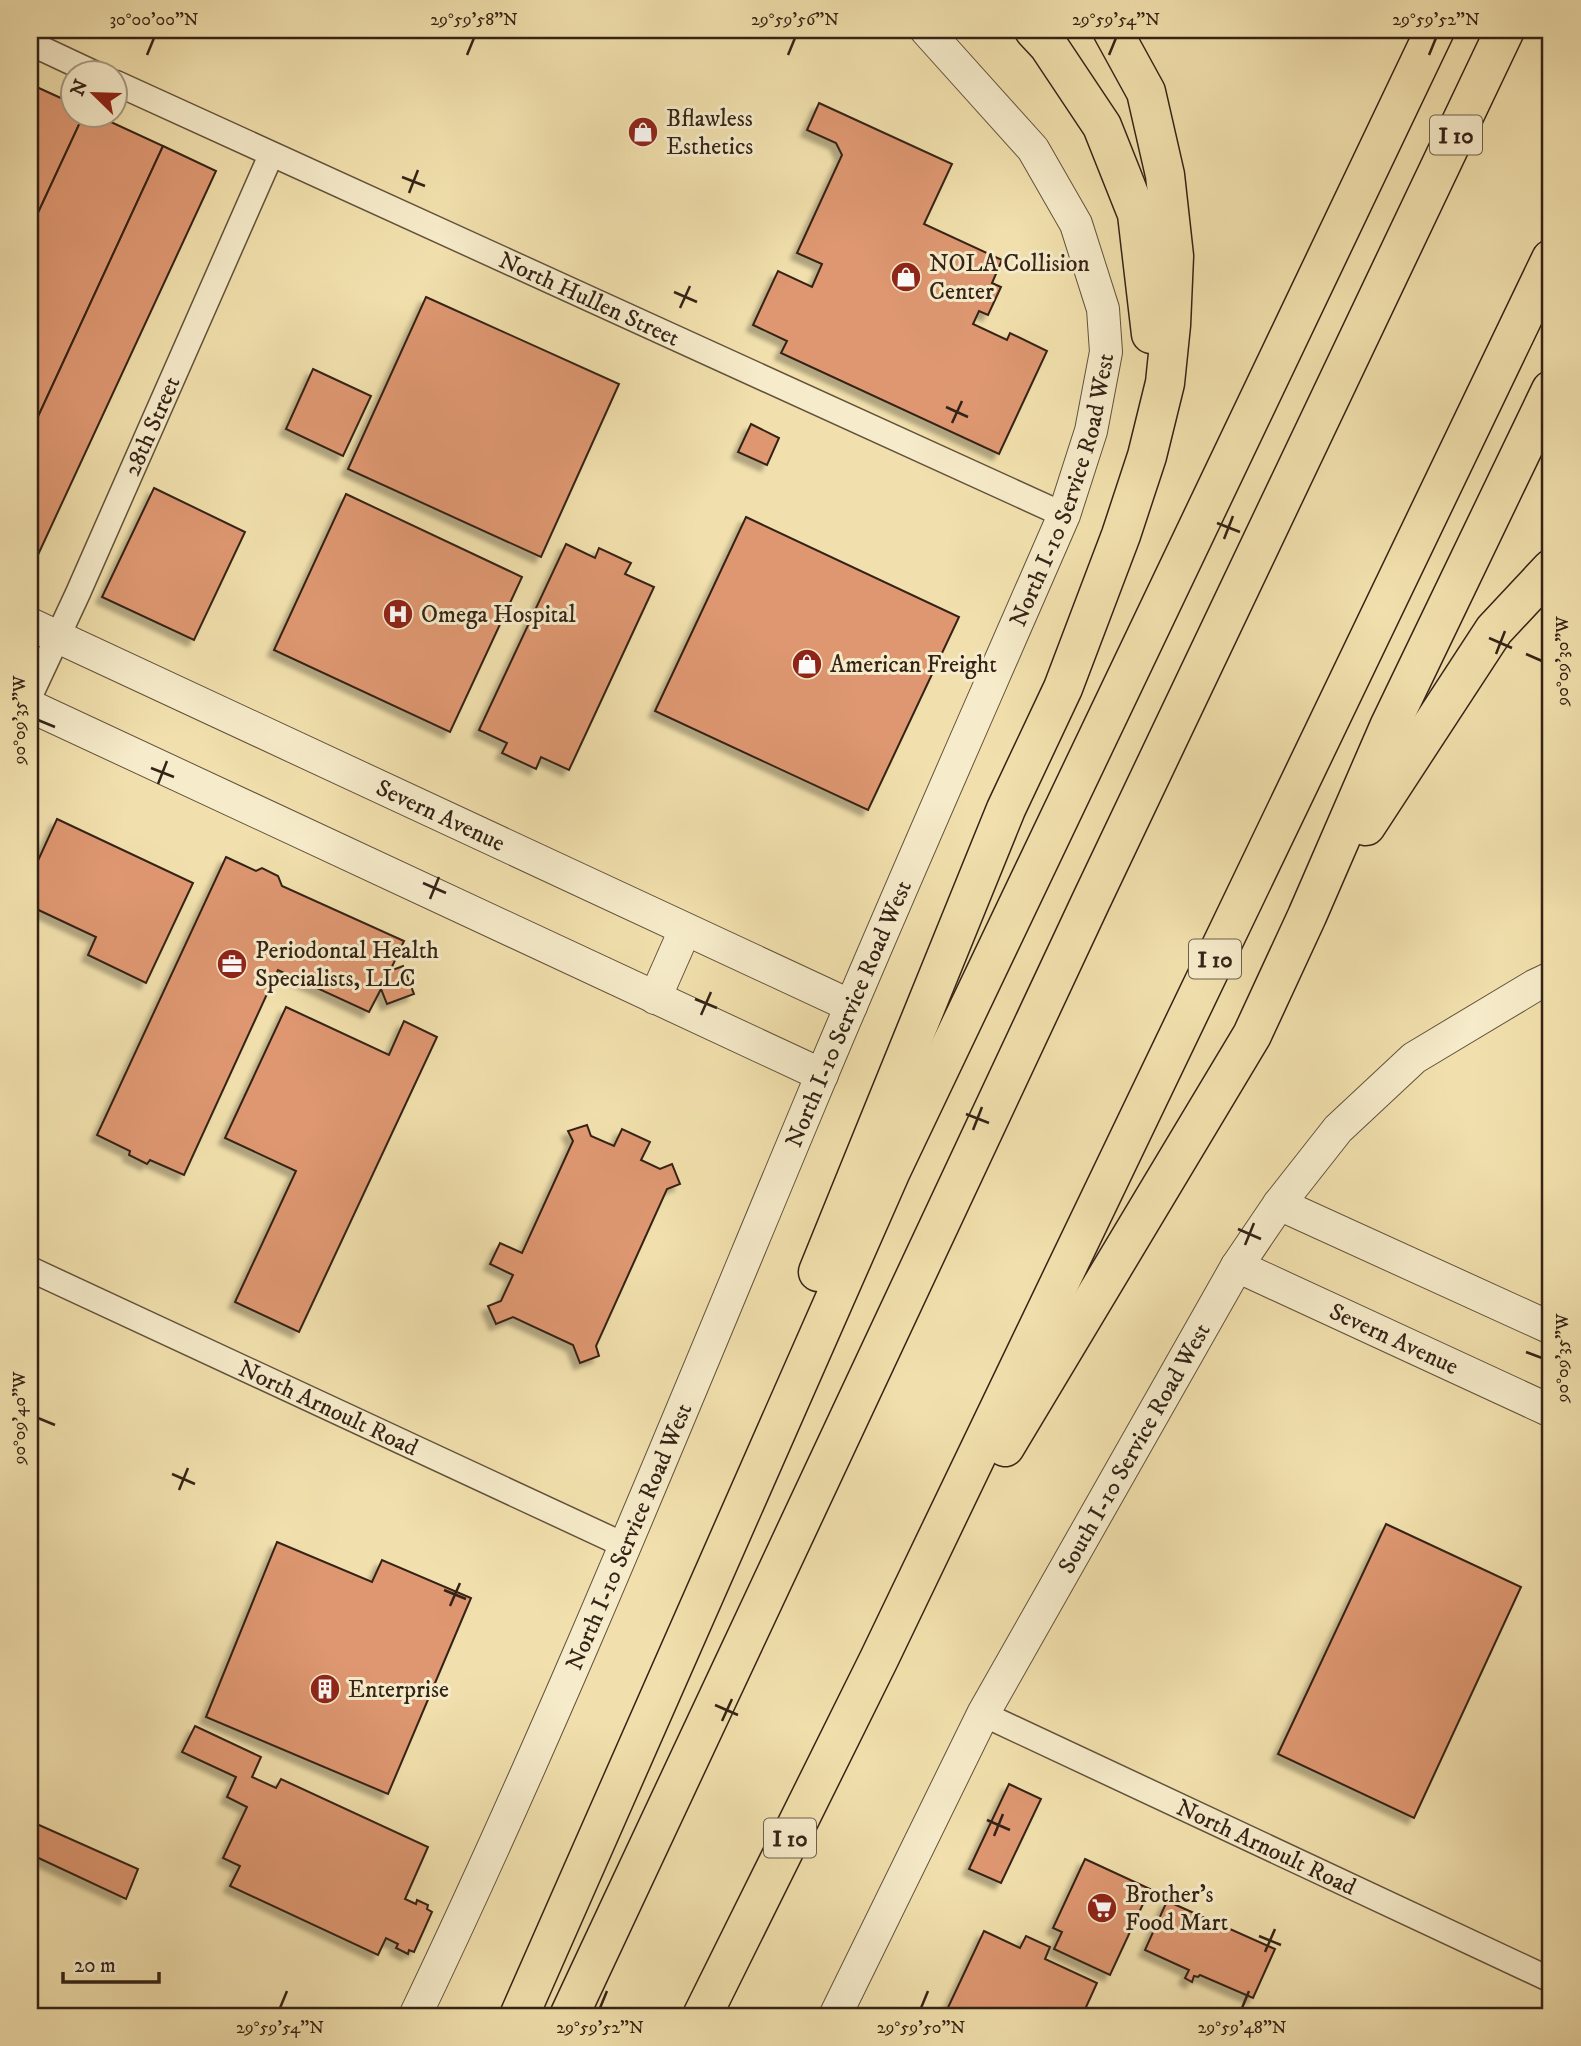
<svg xmlns="http://www.w3.org/2000/svg" width="1581" height="2046" font-family="'IM FELL DW Pica',serif">
	<defs>
		<filter id="shadow"><feDropShadow dx="-6" dy="6" stdDeviation="2" flood-color="#0004"/></filter>
	</defs>
	<rect width="100%" height="100%" fill="#f1e0ad"/>
	<filter id="stains"><feTurbulence type="fractalNoise" baseFrequency=".00286" numOctaves="4"/><feColorMatrix values="0 0 0 0 .2 0 0 0 0 .09 0 0 0 0 .02 0 0 0 .5 -.17"/></filter>
	<radialGradient id="worn" r=".72"><stop offset=".6" stop-color="#630" stop-opacity="0"/><stop offset="1" stop-color="#630" stop-opacity=".3"/></radialGradient>
	<g fill="#de9771" stroke="#342317" stroke-width="2" filter="url(#shadow)">
		<path d="M 30,84 L 74,104 L 74,116 L 83,116 L 30,230 Z"/>
		<path d="M 819,103 L 952,164 L 924,224 L 1002,260 L 992,283 L 1001,287 L 988,315 L 979,311 L 973,324 L 1007,340 L 1010,333 L 1047,351 L 999,454 L 781,353 L 787,341 L 753,325 L 778,271 L 812,287 L 822,264 L 797,253 L 842,155 L 836,143 L 807,130 Z"/>
		<path d="M 83,116 L 98,116 L 163,146 L 30,434 L 30,230 Z"/>
		<path d="M 163,146 L 216,171 L 30,572 L 30,434 Z"/>
		<path d="M 426,297 L 619,384 L 541,557 L 348,469 Z"/>
		<path d="M 313,369 L 371,396 L 343,456 L 286,429 Z"/>
		<path d="M 751,424 L 779,438 L 767,465 L 738,452 Z"/>
		<path d="M 154,488 L 245,532 L 194,640 L 102,597 Z"/>
		<path d="M 346,494 L 522,577 L 450,732 L 274,650 Z"/>
		<path d="M 746,517 L 959,617 L 868,810 L 655,711 Z"/>
		<path d="M 566,544 L 595,558 L 599,548 L 631,563 L 625,574 L 654,587 L 569,770 L 541,757 L 536,769 L 502,753 L 507,743 L 479,730 Z"/>
		<path d="M 57,819 L 193,883 L 146,983 L 88,955 L 96,937 L 30,906 L 30,878 Z"/>
		<path d="M 226,857 L 256,871 L 262,868 L 278,876 L 282,886 L 404,941 L 390,971 L 403,966 L 414,994 L 387,1004 L 381,989 L 369,1012 L 278,970 L 184,1175 L 150,1160 L 147,1164 L 129,1155 L 130,1151 L 97,1135 Z"/>
		<path d="M 286,1007 L 389,1055 L 404,1021 L 437,1037 L 299,1332 L 235,1302 L 296,1171 L 225,1138 Z"/>
		<path d="M 587,1125 L 591,1136 L 614,1146 L 622,1129 L 650,1142 L 641,1160 L 660,1169 L 672,1164 L 680,1184 L 667,1189 L 596,1346 L 599,1356 L 580,1363 L 573,1345 L 513,1317 L 496,1324 L 488,1306 L 501,1301 L 513,1275 L 490,1264 L 500,1243 L 522,1253 L 573,1141 L 568,1131 Z"/>
		<path d="M 1386,1524 L 1521,1587 L 1414,1818 L 1278,1754 Z"/>
		<path d="M 277,1542 L 372,1582 L 382,1560 L 471,1598 L 388,1794 L 206,1717 Z"/>
		<path d="M 195,1726 L 261,1757 L 252,1777 L 276,1788 L 281,1779 L 428,1847 L 405,1899 L 416,1904 L 417,1900 L 428,1905 L 427,1909 L 432,1912 L 414,1952 L 409,1950 L 408,1954 L 396,1948 L 398,1944 L 386,1938 L 378,1955 L 230,1886 L 240,1866 L 223,1858 L 247,1807 L 227,1797 L 236,1777 L 182,1752 Z"/>
		<path d="M 1009,1784 L 1041,1799 L 1001,1883 L 969,1869 Z"/>
		<path d="M 30,1821 L 138,1869 L 126,1899 L 30,1854 Z"/>
		<path d="M 1085,1859 L 1150,1889 L 1110,1975 L 1054,1949 L 1062,1932 L 1053,1928 Z"/>
		<path d="M 1167,1901 L 1275,1949 L 1253,1998 L 1200,1975 L 1198,1977 L 1194,1976 L 1192,1982 L 1185,1978 L 1189,1970 L 1145,1950 Z"/>
		<path d="M 984,1931 L 1020,1948 L 1026,1936 L 1050,1947 L 1045,1959 L 1097,1983 L 1082,2016 L 944,2016 Z"/>
	</g>
	<g fill="none" stroke-linecap="round" stroke-linejoin="round">
		<g stroke="#63523c" stroke-width="27">
			<g id="minor">
				<path d="M 30,43 L 96,74"/>
				<path id="s1" d="M 116,83 L 1064,515"/>
				<path id="s2" d="M 30,696 L 78,593 L 271,155"/>
				<path id="s3" d="M 30,1269 L 626,1546"/>
				<path id="s4" d="M 983,1714 L 1551,1980"/>
			</g>
		</g>
		<g stroke="#63523c" stroke-width="34">
			<g id="tertiary">
				<path id="s5" d="M 30,624 L 851,1006"/>
				<path d="M 30,706 L 822,1075"/>
				<path d="M 655,998 L 685,930"/>
				<path d="M 1279,1204 L 1551,1328"/>
				<path id="s6" d="M 1237,1266 L 1551,1411"/>
				<path id="s7" d="M 415,2016 C 558,1717 682,1409 810,1103 C 892,906 979,711 1064,515 L 1091,431 L 1106,352 L 1103,309 L 1076,224 L 1033,149 L 926,30"/>
				<path id="s8" d="M 835,2016 L 983,1714 L 1237,1266 L 1279,1204 L 1338,1129 L 1414,1058 L 1534,986 L 1551,978"/>
			</g>
		</g>
		<g stroke="#342317" stroke-width="41">
			<g id="motorway">
				<path d="M 1034,30 L 1048,45 L 1102,126 L 1137,214 L 1151,334"/>
				<path d="M 1366,826 L 1494,630 L 1551,569"/>
				<path d="M 818,1272 L 1006,809 L 1063,688 L 1121,535 L 1147,456 L 1165,383 L 1171,325 L 1174,256 L 1165,175 L 1146,92 L 1112,30"/>
				<path d="M 1005,1447 L 1252,1035 L 1307,916 L 1389,727 L 1551,390"/>
				<path d="M 519,2016 L 891,1171 L 1435,30"/>
				<path d="M 569,2016 L 1091,901 L 1505,30"/>
				<path d="M 702,2016 L 879,1659 L 1551,259"/>
			</g>
		</g>
		<use href="#minor" stroke="#f6ebca" stroke-width="24"/>
		<use href="#tertiary" stroke="#f6ebca" stroke-width="32"/>
		<use href="#motorway" stroke="#f1e0ad" stroke-width="38"/>
	</g>
	<path fill="none" stroke="#342317" stroke-width="2.5" d="M 147,55 L 154,38M 467,55 L 474,38M 788,55 L 795,38M 1109,55 L 1116,38M 1429,55 L 1436,38M 402,177 L 425,186M 409,193 L 418,170M 674,292 L 697,302M 680,308 L 690,286M 946,407 L 968,417M 952,423 L 962,401M 1217,523 L 1240,532M 1224,539 L 1233,516M 1489,638 L 1512,648M 1496,654 L 1505,631M 1526,654 L 1542,661M 38,720 L 55,727M 151,768 L 174,777M 158,784 L 167,761M 423,883 L 446,893M 430,899 L 439,877M 695,999 L 717,1008M 701,1015 L 711,992M 966,1114 L 989,1123M 973,1130 L 982,1107M 1238,1229 L 1261,1239M 1245,1245 L 1254,1223M 1526,1352 L 1542,1358M 38,1418 L 55,1425M 172,1474 L 195,1484M 179,1490 L 188,1468M 444,1590 L 466,1599M 450,1606 L 460,1583M 715,1705 L 738,1715M 722,1721 L 732,1699M 987,1820 L 1010,1830M 994,1836 L 1003,1814M 1259,1936 L 1281,1945M 1265,1952 L 1275,1929M 280,2008 L 287,1991M 600,2008 L 607,1991M 921,2008 L 928,1991M 1242,2008 L 1249,1991"/>
	<defs>
		<g id="shop-disc" transform="scale(1.575)"><circle r="9.5" fill="#8f2418" stroke="#f6ebca"/><path d="M-5-2.5h2.3a2.7 3.5 0 0 1 5.4 0H5L5.5 6h-11ZM-1.5-2.5h3a1.5 2.3 0 0 0-3 0Z" fill="#fff"/></g>
		<g id="hospital-disc" transform="scale(1.575)"><circle r="9.5" fill="#8f2418" stroke="#f6ebca"/><path d="M-5-5h3v3.5h4V-5h3V5h-3V1.5h-4V5h-3Z" fill="#fff"/></g>
		<g id="office-disc" transform="scale(1.575)"><circle r="9.5" fill="#8f2418" stroke="#f6ebca"/><path d="M-6-3h4V-5.5h4V-3h4V5H-6ZM-1-4.5V-3h2v-1.5ZM-6 0V1H6V0Z" fill="#fff"/></g>
		<g id="building-disc" transform="scale(1.575)"><circle r="9.5" fill="#8f2418" stroke="#f6ebca"/><path d="M-4-6H4V6H1V3H-1V6H-4ZM-2.5-4.3h1.7v1.8h-1.7ZM.8-4.3h1.7v1.8H.8ZM-2.5-1h1.7V.8h-1.7ZM.8-1h1.7V.8H.8Z" fill="#fff"/></g>
		<g id="supermarket-disc" transform="scale(1.575)"><circle r="9.5" fill="#8f2418" stroke="#f6ebca"/><path d="M-6-5.5h2.5l.6 2H6L4.5 2H-2.5L-4.4-4H-6ZM-1.5 3.2a1.3 1.3 0 1 0 .1 0ZM3 3.2a1.3 1.3 0 1 0 .1 0Z" fill="#fff"/></g>
	</defs>
	<g fill-rule="evenodd">
		<use href="#shop-disc" x="643" y="132"/>
		<use href="#shop-disc" x="906" y="277"/>
		<use href="#hospital-disc" x="398" y="614"/>
		<use href="#shop-disc" x="807" y="664"/>
		<use href="#office-disc" x="232" y="964"/>
		<use href="#building-disc" x="325" y="1689"/>
		<use href="#supermarket-disc" x="1102" y="1908"/>
	</g>
	<g text-anchor="middle" stroke-width="6" stroke-linejoin="round" paint-order="stroke">
		<g fill="#f6ebca" stroke="#6e5f4d" stroke-width="2">
			<rect x="1430" y="115.5" width="52" height="39" rx="5"/>
			<rect x="1189" y="939.5" width="52" height="39" rx="5"/>
			<rect x="764" y="1818.5" width="52" height="39" rx="5"/>
		</g>
		<g font-size="23" font-weight="bold" fill="#342317">
			<text x="1456" y="143">I 10</text>
			<text x="1215" y="967">I 10</text>
			<text x="790" y="1846">I 10</text>
		</g>
		<g font-size="24" fill="#342317" stroke="#f6ebca" text-anchor="start">
			<text x="666" y="126">Bflawless<tspan x="666" dy="28">Esthetics</tspan></text>
			<text x="929" y="271">NOLA Collision<tspan x="929" dy="28">Center</tspan></text>
			<text x="421" y="622">Omega Hospital</text>
			<text x="830" y="672">American Freight</text>
			<text x="255" y="958">Periodontal Health<tspan x="255" dy="28">Specialists, LLC</tspan></text>
			<text x="348" y="1697">Enterprise</text>
			<text x="1125" y="1902">Brother's<tspan x="1125" dy="28">Food Mart</tspan></text>
		</g>
		<g font-size="24" fill="#342317" stroke="#f6ebca">
			<text dy="8" stroke="none"><textPath href="#s1" startOffset="520">North Hullen Street</textPath></text>
			<text dy="8" stroke="none"><textPath href="#s2" startOffset="296">28th Street</textPath></text>
			<text dy="8" stroke="none"><textPath href="#s7" startOffset="1659">North I-10 Service Road West</textPath></text>
			<text dy="8" stroke="none"><textPath href="#s5" startOffset="453">Severn Avenue</textPath></text>
			<text dy="8" stroke="none"><textPath href="#s7" startOffset="1092">North I-10 Service Road West</textPath></text>
			<text dy="8" stroke="none"><textPath href="#s6" startOffset="173">Severn Avenue</textPath></text>
			<text dy="8" stroke="none"><textPath href="#s3" startOffset="329">North Arnoult Road</textPath></text>
			<text dy="8" stroke="none"><textPath href="#s8" startOffset="642">South I-10 Service Road West</textPath></text>
			<text dy="8" stroke="none"><textPath href="#s7" startOffset="525">North I-10 Service Road West</textPath></text>
			<text dy="8" stroke="none"><textPath href="#s4" startOffset="313">North Arnoult Road</textPath></text>
		</g>
	</g>
	<rect width="1581" height="2046" fill="none" stroke="#f1e0ad" stroke-width="77"/>
	<g transform="translate(94 94) rotate(293)"><circle r="33" fill="#f6ebca" stroke="#a89b82" stroke-width="2"/>
	<path d="M0-5L12 26L0 18L-12 26Z" fill="#8f2418"/>
	<text y="-10" font-size="19" font-weight="bold" text-anchor="middle" fill="#342317">N</text>
	</g>
	<path d="M63 1972v10h96v-10" fill="none" stroke="#342317" stroke-width="3.5"/>
	<text x="74" y="1972" font-size="21" fill="#342317" stroke="#f6ebca" stroke-width="5" paint-order="stroke">20 m</text>
	<rect x="38" y="38" width="1504" height="1970" fill="none" stroke="#342317" stroke-width="2.5"/>
	<g font-size="18" text-anchor="middle" fill="#342317">
		<text x="154" y="25">30°00'00"N</text>
		<text x="474" y="25">29°59'58"N</text>
		<text x="795" y="25">29°59'56"N</text>
		<text x="1116" y="25">29°59'54"N</text>
		<text x="1436" y="25">29°59'52"N</text>
		<text transform="translate(1562 661) rotate(-90)" y="6">90°09'30"W</text>
		<text transform="translate(19 720) rotate(-90)" y="6">90°09'35"W</text>
		<text transform="translate(1562 1358) rotate(-90)" y="6">90°09'35"W</text>
		<text transform="translate(19 1418) rotate(-90)" y="6">90°09'40"W</text>
		<text x="280" y="2033">29°59'54"N</text>
		<text x="600" y="2033">29°59'52"N</text>
		<text x="921" y="2033">29°59'50"N</text>
		<text x="1242" y="2033">29°59'48"N</text>
	</g>
	<rect width="100%" height="100%" filter="url(#stains)"/>
	<rect width="100%" height="100%" fill="url(#worn)"/>
</svg>
